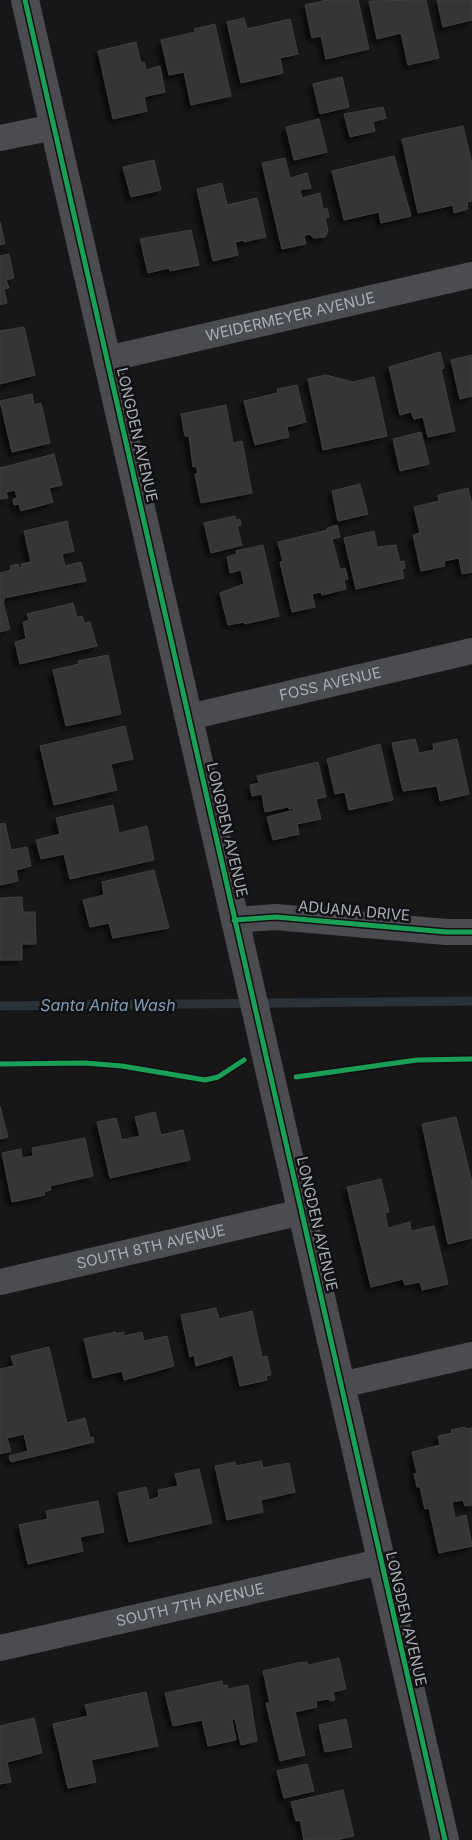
<svg xmlns="http://www.w3.org/2000/svg" width="472" height="1840" font-family="Inter,sans-serif">
	<defs>
		<filter id="shadow"><feDropShadow dx="-4.5" dy="4.5" stdDeviation="2.5" flood-color="#0009"/></filter>
	</defs>
	<rect width="100%" height="100%" fill="#171717"/>
	<g fill="none" stroke-linecap="round" stroke-linejoin="round">
		<path stroke="#2a3239" stroke-width="9" d="M 0,1006 L 472,1001"/>
	</g>
	<g fill="#353536" stroke="#3f4043" filter="url(#shadow)">
		<path d="M 327,0 L 358,0 L 369,49 L 326,59 L 321,36 L 312,38 L 305,5 Z"/>
		<path d="M 426,0 L 439,58 L 408,65 L 401,33 L 377,39 L 369,1 Z"/>
		<path d="M 437,0 L 472,0 L 472,20 L 443,27 Z"/>
		<path d="M 244,18 L 247,29 L 290,19 L 298,54 L 280,58 L 283,73 L 241,83 L 227,22 Z"/>
		<path d="M 215,24 L 231,96 L 191,105 L 184,72 L 169,75 L 161,40 L 195,32 L 194,29 Z"/>
		<path d="M 136,42 L 141,63 L 144,62 L 146,70 L 160,66 L 165,92 L 144,97 L 147,111 L 113,119 L 98,51 Z"/>
		<path d="M 342,77 L 349,107 L 320,114 L 313,84 Z"/>
		<path d="M 383,107 L 386,118 L 373,122 L 375,131 L 350,137 L 344,114 Z"/>
		<path d="M 319,119 L 327,152 L 294,160 L 286,127 Z"/>
		<path d="M 463,126 L 472,164 L 472,201 L 467,202 L 468,209 L 454,213 L 453,205 L 418,213 L 402,139 Z"/>
		<path d="M 394,156 L 411,216 L 381,223 L 379,212 L 344,220 L 332,171 Z"/>
		<path d="M 285,158 L 290,178 L 307,173 L 311,188 L 300,190 L 302,198 L 320,193 L 323,209 L 327,208 L 329,217 L 325,218 L 328,231 L 325,237 L 314,238 L 309,234 L 304,236 L 306,244 L 282,249 L 262,163 Z"/>
		<path d="M 154,160 L 161,190 L 131,197 L 123,167 Z"/>
		<path d="M 222,183 L 227,205 L 257,198 L 266,237 L 244,242 L 244,240 L 235,242 L 238,255 L 213,261 L 197,189 Z"/>
		<path d="M 0,222 L 5,244 L 0,245 Z"/>
		<path d="M 191,230 L 199,265 L 170,271 L 169,268 L 148,273 L 140,239 Z"/>
		<path d="M 9,254 L 14,278 L 6,280 L 9,288 L 4,289 L 7,303 L 0,305 L 0,256 Z"/>
		<path d="M 24,327 L 35,375 L 0,384 L 0,331 Z"/>
		<path d="M 440,352 L 444,368 L 441,369 L 455,431 L 428,437 L 423,417 L 414,419 L 411,412 L 400,415 L 389,367 Z"/>
		<path d="M 472,355 L 472,396 L 460,399 L 451,360 Z"/>
		<path d="M 326,375 L 353,382 L 374,377 L 387,436 L 323,450 L 308,379 Z"/>
		<path d="M 297,385 L 306,422 L 287,427 L 289,437 L 255,445 L 244,401 L 278,393 L 277,389 Z"/>
		<path d="M 32,394 L 34,405 L 41,403 L 50,443 L 12,452 L 0,401 Z"/>
		<path d="M 226,405 L 233,443 L 242,441 L 252,493 L 201,503 L 195,474 L 198,473 L 196,466 L 193,467 L 189,436 L 185,436 L 181,414 Z"/>
		<path d="M 421,432 L 429,464 L 400,471 L 393,439 Z"/>
		<path d="M 54,454 L 62,485 L 49,488 L 53,502 L 21,511 L 19,504 L 14,505 L 13,499 L 17,498 L 15,490 L 6,492 L 8,498 L 0,499 L 0,468 Z"/>
		<path d="M 360,484 L 368,514 L 338,521 L 332,491 Z"/>
		<path d="M 468,488 L 472,505 L 472,572 L 462,574 L 459,558 L 444,561 L 445,566 L 421,571 L 413,535 L 420,533 L 414,507 L 439,501 L 438,495 Z"/>
		<path d="M 235,516 L 236,520 L 240,519 L 241,525 L 237,526 L 242,545 L 211,553 L 204,523 Z"/>
		<path d="M 67,521 L 74,551 L 62,554 L 65,566 L 81,562 L 86,581 L 4,598 L 4,601 L 0,602 L 0,573 L 11,570 L 10,566 L 18,564 L 19,568 L 22,567 L 21,564 L 31,562 L 24,531 Z"/>
		<path d="M 337,525 L 340,537 L 332,539 L 340,569 L 345,568 L 348,579 L 344,580 L 346,589 L 322,595 L 321,592 L 312,594 L 315,607 L 292,612 L 280,562 L 283,562 L 278,542 L 328,530 L 327,528 Z"/>
		<path d="M 374,531 L 377,547 L 396,545 L 400,562 L 404,561 L 405,568 L 402,569 L 404,578 L 356,589 L 344,538 Z"/>
		<path d="M 263,545 L 279,616 L 245,624 L 244,622 L 228,625 L 220,593 L 244,584 L 241,570 L 230,573 L 227,557 L 237,554 L 236,551 Z"/>
		<path d="M 3,602 L 10,629 L 0,632 L 0,603 Z"/>
		<path d="M 73,603 L 77,617 L 82,616 L 84,623 L 90,622 L 97,646 L 20,664 L 15,642 L 26,639 L 23,622 L 29,620 L 27,614 Z"/>
		<path d="M 108,655 L 121,714 L 66,726 L 53,670 L 79,664 L 78,661 Z"/>
		<path d="M 125,726 L 133,759 L 111,764 L 117,790 L 54,805 L 40,746 Z"/>
		<path d="M 415,739 L 419,753 L 434,750 L 433,744 L 457,739 L 469,794 L 440,801 L 437,786 L 403,791 L 392,743 Z"/>
		<path d="M 380,744 L 393,800 L 349,810 L 345,792 L 335,794 L 327,759 Z"/>
		<path d="M 318,762 L 326,797 L 316,799 L 321,819 L 297,824 L 299,834 L 273,840 L 267,817 L 294,810 L 293,808 L 289,809 L 288,807 L 265,812 L 262,794 L 252,796 L 250,785 L 259,783 L 257,776 Z"/>
		<path d="M 113,805 L 119,833 L 147,826 L 154,860 L 70,879 L 64,854 L 41,859 L 36,840 L 60,834 L 56,818 Z"/>
		<path d="M 5,823 L 11,850 L 27,847 L 31,866 L 16,870 L 18,881 L 0,885 L 0,824 Z"/>
		<path d="M 154,870 L 169,928 L 113,938 L 109,923 L 90,927 L 83,900 L 104,895 L 102,882 Z"/>
		<path d="M 22,897 L 23,912 L 35,912 L 36,944 L 22,944 L 22,960 L 0,960 L 0,898 Z"/>
		<path d="M 0,1106 L 8,1137 L 0,1139 Z"/>
		<path d="M 155,1112 L 161,1135 L 183,1130 L 190,1160 L 110,1178 L 97,1122 L 116,1118 L 122,1140 L 140,1136 L 135,1117 Z"/>
		<path d="M 456,1117 L 472,1182 L 472,1238 L 448,1244 L 422,1124 Z"/>
		<path d="M 85,1138 L 93,1176 L 50,1186 L 51,1190 L 44,1192 L 45,1195 L 12,1202 L 2,1153 L 21,1149 L 22,1158 L 33,1156 L 32,1148 Z"/>
		<path d="M 381,1179 L 389,1212 L 385,1213 L 388,1228 L 410,1222 L 411,1231 L 434,1226 L 448,1284 L 422,1290 L 420,1282 L 405,1285 L 403,1279 L 371,1287 L 347,1187 Z"/>
		<path d="M 216,1308 L 219,1319 L 252,1311 L 262,1357 L 267,1356 L 271,1375 L 266,1376 L 267,1380 L 240,1386 L 233,1355 L 196,1366 L 194,1355 L 190,1357 L 181,1315 Z"/>
		<path d="M 116,1332 L 116,1334 L 124,1332 L 124,1336 L 142,1332 L 144,1341 L 167,1336 L 174,1366 L 124,1380 L 122,1371 L 93,1378 L 84,1339 Z"/>
		<path d="M 49,1347 L 67,1423 L 85,1418 L 90,1438 L 93,1437 L 94,1442 L 11,1462 L 9,1456 L 28,1451 L 24,1434 L 7,1438 L 11,1451 L 0,1454 L 0,1369 L 14,1366 L 11,1356 Z"/>
		<path d="M 465,1427 L 465,1429 L 472,1428 L 472,1505 L 465,1506 L 463,1500 L 452,1502 L 455,1518 L 466,1515 L 472,1546 L 439,1553 L 429,1508 L 425,1509 L 420,1487 L 417,1487 L 414,1474 L 417,1473 L 412,1452 L 440,1445 L 438,1436 L 452,1433 L 451,1430 Z"/>
		<path d="M 261,1461 L 263,1468 L 289,1463 L 295,1492 L 261,1500 L 263,1512 L 227,1520 L 215,1466 L 235,1462 L 236,1466 Z"/>
		<path d="M 199,1469 L 212,1523 L 129,1542 L 118,1493 L 146,1487 L 149,1500 L 159,1497 L 158,1490 L 178,1486 L 175,1474 Z"/>
		<path d="M 98,1501 L 104,1532 L 80,1537 L 83,1551 L 28,1564 L 19,1525 L 48,1519 L 46,1511 Z"/>
		<path d="M 339,1658 L 346,1689 L 333,1692 L 335,1700 L 330,1701 L 329,1699 L 316,1701 L 317,1707 L 295,1712 L 305,1755 L 280,1761 L 266,1703 L 270,1703 L 263,1671 L 297,1663 L 307,1662 L 309,1665 Z"/>
		<path d="M 222,1681 L 223,1686 L 227,1685 L 228,1689 L 248,1685 L 257,1741 L 241,1745 L 235,1719 L 232,1720 L 236,1740 L 208,1746 L 202,1720 L 173,1726 L 165,1693 Z"/>
		<path d="M 146,1692 L 158,1746 L 91,1760 L 96,1782 L 68,1788 L 53,1724 L 88,1716 L 85,1705 Z"/>
		<path d="M 34,1718 L 42,1753 L 7,1762 L 11,1782 L 0,1784 L 0,1726 Z"/>
		<path d="M 346,1719 L 352,1747 L 325,1752 L 319,1725 Z"/>
		<path d="M 307,1764 L 314,1791 L 284,1798 L 277,1771 Z"/>
		<path d="M 343,1790 L 354,1836 L 336,1840 L 304,1840 L 300,1820 L 296,1821 L 291,1802 Z"/>
	</g>
	<g fill="none" stroke-linecap="round" stroke-linejoin="round">
		<g stroke="#4b4c50" stroke-width="26">
			<path d="M 0,138 L 54,127"/>
			<path id="s1" d="M 107,359 L 472,275"/>
			<path id="s2" d="M 189,717 L 472,651"/>
			<path d="M 234,920 L 276,917 L 446,932 L 472,932"/>
			<path id="s3" d="M 0,1282 L 302,1212"/>
			<path d="M 341,1385 L 472,1355"/>
			<path id="s4" d="M 0,1648 L 380,1562"/>
		</g>
		<path stroke="#4b4c50" stroke-width="28" d="M 25,0 L 445,1840"/>
		<g stroke="#111113" stroke-width="8">
			<g id="cycleway">
				<path d="M 25,0 L 445,1840"/>
				<path d="M 234,920 L 276,917 L 446,932 L 472,932"/>
				<path d="M 0,1064 L 85,1063 L 122,1066 L 205,1080 L 218,1077 L 244,1060"/>
				<path d="M 296,1077 L 417,1060 L 472,1059"/>
			</g>
		</g>
		<use href="#cycleway" stroke="#1a9f57" stroke-width="5"/>
	</g>
	<g text-anchor="middle" stroke-width="5" stroke-linejoin="round" paint-order="stroke">
		<g font-size="15" fill="#a8adb8" stroke="#111113">
			<text dy="5" stroke="none"><textPath href="#s1" startOffset="188">WEIDERMEYER AVENUE</textPath></text>
			<text transform="translate(137 435) rotate(77)" y="5">LONGDEN AVENUE</text>
			<text dy="5" stroke="none"><textPath href="#s2" startOffset="145">FOSS AVENUE</textPath></text>
			<text transform="translate(227 830) rotate(77)" y="5">LONGDEN AVENUE</text>
			<text transform="translate(354 911) rotate(5)" y="5">ADUANA DRIVE</text>
			<text transform="translate(317 1224) rotate(77)" y="5">LONGDEN AVENUE</text>
			<text dy="5" stroke="none"><textPath href="#s3" startOffset="155">SOUTH 8TH AVENUE</textPath></text>
			<text dy="5" stroke="none"><textPath href="#s4" startOffset="195">SOUTH 7TH AVENUE</textPath></text>
			<text transform="translate(406 1619) rotate(77)" y="5">LONGDEN AVENUE</text>
		</g>
		<g font-size="16" font-style="italic" fill="#7f9bb3" stroke="#111113">
			<text x="108" y="1011">Santa Anita Wash</text>
		</g>
	</g>
</svg>
